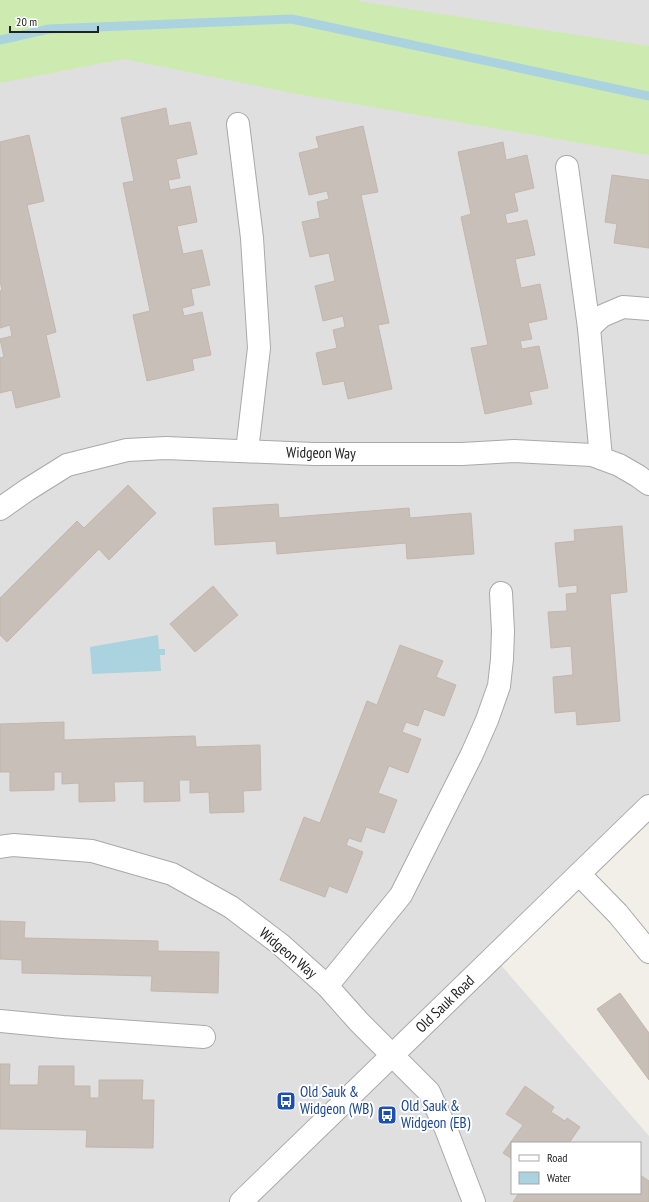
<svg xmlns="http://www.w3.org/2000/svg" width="649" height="1202" font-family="'PT Sans Narrow',sans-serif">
	<rect width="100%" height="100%" fill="#f2efe9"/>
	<path fill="#e0dfdf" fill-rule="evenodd" d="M 0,0 L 649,0 L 649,806 L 494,957 L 649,1136 L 649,1202 L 0,1202 ZM 512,1143 L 640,1143 L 640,1193 L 512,1193 Z"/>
	<path fill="#cdebb0" d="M 0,0 L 359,0 L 358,1 L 649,46 L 649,155 L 297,94 L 124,59 L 0,83 Z"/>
	<path fill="#aad3df" d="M 158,635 L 159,649 L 165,649 L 165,655 L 160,655 L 161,671 L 92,674 L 90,647 Z"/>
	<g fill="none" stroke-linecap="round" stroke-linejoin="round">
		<path stroke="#aad3df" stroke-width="9" d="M 0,40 L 49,29 L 292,19 L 649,96"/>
	</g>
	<g fill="#c7bfb8" stroke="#c4b6ab">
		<path d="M 166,108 L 169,126 L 190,122 L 197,154 L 176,159 L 180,178 L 168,180 L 170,190 L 190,186 L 197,222 L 177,226 L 183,254 L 202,250 L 210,285 L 191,289 L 194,305 L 182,308 L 184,316 L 202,312 L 211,355 L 192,359 L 194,370 L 147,381 L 133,315 L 150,311 L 123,183 L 134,181 L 121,118 Z"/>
		<path d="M 363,126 L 378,192 L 361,195 L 389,323 L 378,325 L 392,389 L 348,399 L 344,381 L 323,385 L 316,353 L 337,348 L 333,330 L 345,327 L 343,316 L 323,321 L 315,286 L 335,281 L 329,253 L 310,257 L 302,222 L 320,218 L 317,202 L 329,199 L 327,191 L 309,195 L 299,153 L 319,148 L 316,137 Z"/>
		<path d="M 29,135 L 44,201 L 27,205 L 56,332 L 46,335 L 60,397 L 16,408 L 12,390 L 0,393 L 0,358 L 4,357 L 0,339 L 12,336 L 10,325 L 0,328 L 0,291 L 2,290 L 0,281 L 0,142 Z"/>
		<path d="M 503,142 L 506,160 L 527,155 L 534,188 L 514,193 L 518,211 L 505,214 L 507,224 L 527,220 L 535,255 L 515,259 L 521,288 L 540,284 L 547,319 L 528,323 L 532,339 L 520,341 L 522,349 L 539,346 L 548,388 L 529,392 L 532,404 L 485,414 L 471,348 L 488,345 L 461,217 L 471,214 L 458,152 Z"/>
		<path d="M 612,175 L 649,180 L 649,248 L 614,243 L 617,224 L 605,222 Z"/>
		<path d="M 128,485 L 156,513 L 109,560 L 99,549 L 7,642 L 0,635 L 0,598 L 77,521 L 84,528 Z"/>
		<path d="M 278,504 L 279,518 L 409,508 L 410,518 L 471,513 L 474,554 L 407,559 L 406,543 L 277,554 L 276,541 L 215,545 L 213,508 Z"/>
		<path d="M 622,526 L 627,592 L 610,594 L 620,721 L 577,725 L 576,711 L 555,713 L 553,677 L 573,675 L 571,646 L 551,648 L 548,612 L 567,611 L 566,594 L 577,593 L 577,585 L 559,587 L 555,543 L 575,541 L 574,530 Z"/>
		<path d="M 213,586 L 238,615 L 195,652 L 170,624 Z"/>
		<path d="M 400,645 L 443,661 L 436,677 L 456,685 L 444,716 L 424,709 L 418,726 L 406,722 L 402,732 L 421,739 L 408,773 L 389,766 L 378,793 L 397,800 L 384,833 L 366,827 L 361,842 L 349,838 L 346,845 L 363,852 L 347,893 L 329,886 L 325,897 L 280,880 L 304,817 L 320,823 L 367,701 L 377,705 Z"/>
		<path d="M 64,722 L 64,740 L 195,736 L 196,747 L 260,745 L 261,790 L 243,791 L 244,812 L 210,813 L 209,792 L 190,793 L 190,780 L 179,780 L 180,801 L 144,802 L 144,781 L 114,782 L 115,801 L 79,802 L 79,783 L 62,784 L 62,772 L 54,772 L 54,790 L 10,791 L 10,772 L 0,772 L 0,724 Z"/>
		<path d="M 0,921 L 25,922 L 24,938 L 158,941 L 158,951 L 219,952 L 218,993 L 151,991 L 152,976 L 22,973 L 22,960 L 0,959 Z"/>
		<path d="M 620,993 L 649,1033 L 649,1080 L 597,1009 Z"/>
		<path d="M 0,1064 L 10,1064 L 9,1085 L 38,1085 L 39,1066 L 74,1066 L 74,1086 L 90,1086 L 90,1098 L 99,1098 L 99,1080 L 143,1080 L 142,1100 L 154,1100 L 153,1148 L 86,1147 L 87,1130 L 0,1129 Z"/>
		<path d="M 525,1086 L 554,1107 L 551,1112 L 565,1121 L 567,1118 L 580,1127 L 569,1143 L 512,1143 L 512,1159 L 503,1153 L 523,1125 L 506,1114 Z"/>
		<path d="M 640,1175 L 649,1181 L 649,1202 L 513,1202 L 519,1193 L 640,1193 Z"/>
	</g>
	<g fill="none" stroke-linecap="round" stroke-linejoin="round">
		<g stroke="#a9a9a9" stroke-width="24">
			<g id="minor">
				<path d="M 238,124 L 252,238 L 259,348 L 247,451"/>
				<path d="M 567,167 L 589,328 L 601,458"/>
				<path d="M 589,328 L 602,316 L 623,307 L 649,309"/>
				<path d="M 0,509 L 27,490 L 67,465 L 127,450 L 166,448 L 314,454 L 462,454 L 514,451 L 592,455 L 619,465 L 638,476 L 649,484"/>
				<path d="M 0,847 L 13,845 L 92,851 L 172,874 L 231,907 L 280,944 L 327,986 L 359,1022 L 429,1092 L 446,1129 L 474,1202"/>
				<path d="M 579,874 L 618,914 L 649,952"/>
				<path d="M 327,986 L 401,895 L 472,754 L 487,720 L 499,686 L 502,659 L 503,631 L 501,593"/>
				<path d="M 0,1021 L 63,1027 L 204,1037"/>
				<path d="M 241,1202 L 649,806"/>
			</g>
		</g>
		<use href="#minor" stroke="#fff" stroke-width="22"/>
	</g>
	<defs>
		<g id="bus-square" transform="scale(1)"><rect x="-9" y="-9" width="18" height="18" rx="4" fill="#1a4fb4" stroke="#fff"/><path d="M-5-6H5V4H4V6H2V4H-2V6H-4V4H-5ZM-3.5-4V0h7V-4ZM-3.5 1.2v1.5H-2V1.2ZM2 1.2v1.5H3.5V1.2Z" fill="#fff"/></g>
	</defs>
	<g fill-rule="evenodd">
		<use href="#bus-square" x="286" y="1101"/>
		<use href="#bus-square" x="387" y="1115"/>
	</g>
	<g text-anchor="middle" stroke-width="4" stroke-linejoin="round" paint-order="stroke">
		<g font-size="15" fill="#222" stroke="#fff">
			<text transform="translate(321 453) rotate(1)" y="5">Widgeon Way</text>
			<text transform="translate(288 953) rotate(40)" y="5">Widgeon Way</text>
			<text transform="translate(445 1004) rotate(-44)" y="5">Old Sauk Road</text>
		</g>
		<g font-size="15" fill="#164399" stroke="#fff" text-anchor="start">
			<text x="300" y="1097">Old Sauk &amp;<tspan x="300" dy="17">Widgeon (WB)</tspan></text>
			<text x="401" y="1111">Old Sauk &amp;<tspan x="401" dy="17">Widgeon (EB)</tspan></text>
		</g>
	</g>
	<rect x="511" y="1142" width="130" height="52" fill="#ffffff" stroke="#a7a7a7"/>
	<rect x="519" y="1155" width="20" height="6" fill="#ffffff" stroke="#a7a7a7"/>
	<text x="547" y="1162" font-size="12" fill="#222222">Road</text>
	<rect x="519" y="1172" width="20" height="12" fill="#aad3df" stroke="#a7a7a7"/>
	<text x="547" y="1182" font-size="12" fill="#222222">Water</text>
	<path d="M10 26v6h88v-6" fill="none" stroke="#222222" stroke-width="2"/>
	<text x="16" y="26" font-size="12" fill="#222222" stroke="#ffffff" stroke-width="3" paint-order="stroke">20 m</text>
</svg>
